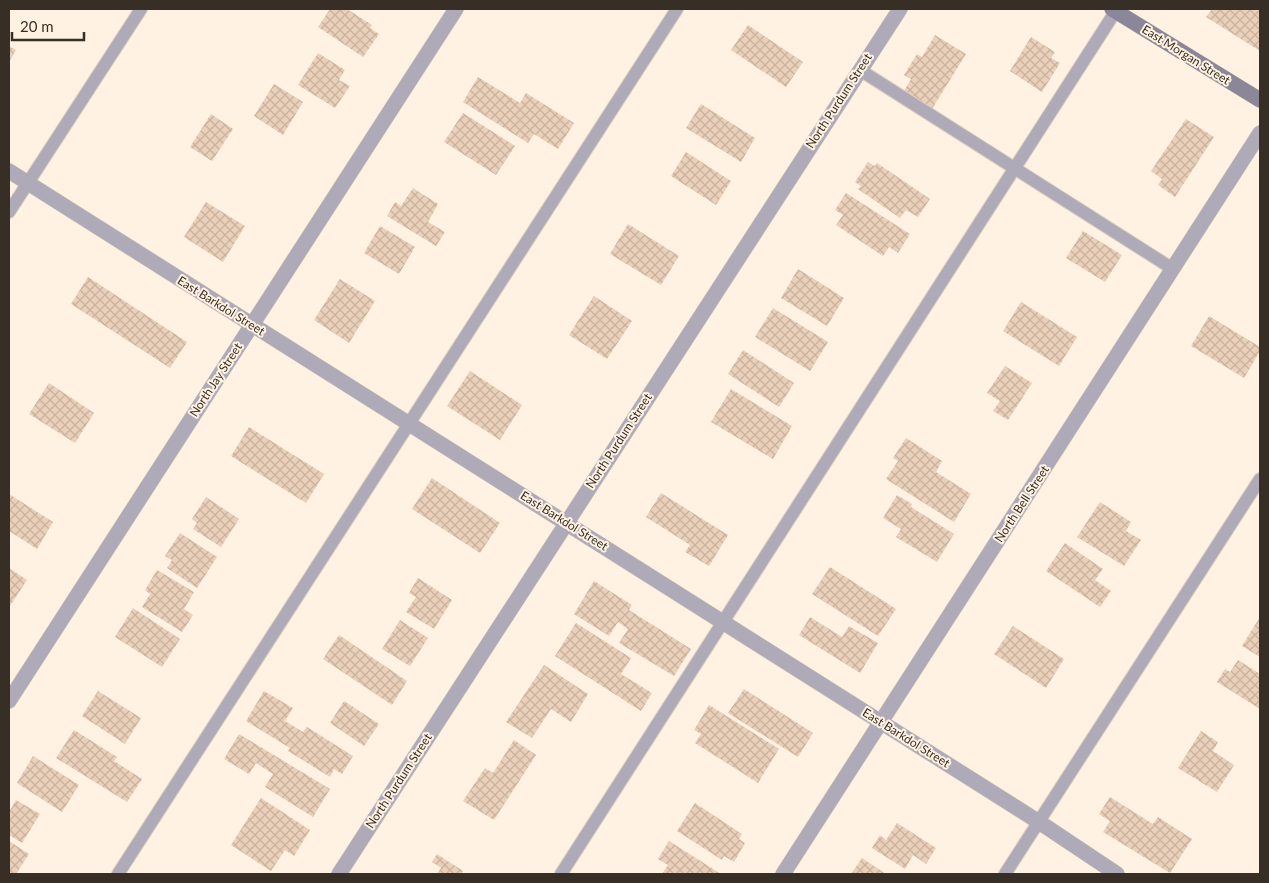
<svg xmlns="http://www.w3.org/2000/svg" width="1269" height="883" font-family="Lato,sans-serif">
	<defs>
		<pattern id="building-cross-hatch" width="8" height="8" patternUnits="userSpaceOnUse" patternTransform="scale(1.25)"><rect width="8" height="8" fill="#eacfb9"/><path d="M0 0l8 8M0 8l8-8" fill="none" stroke="#c9b29f"/></pattern>
	</defs>
	<rect width="100%" height="100%" fill="#fff2e2"/>
	<g fill="url(#building-cross-hatch)">
		<path d="M 330,9 L 347,9 L 372,25 L 370,28 L 379,34 L 363,57 L 318,27 Z"/>
		<path d="M 1212,9 L 1260,9 L 1260,51 L 1206,17 Z"/>
		<path d="M 748,25 L 803,62 L 786,87 L 731,50 Z"/>
		<path d="M 935,35 L 966,54 L 932,109 L 904,91 L 911,79 L 904,75 L 917,54 L 922,57 Z"/>
		<path d="M 1031,37 L 1055,52 L 1051,58 L 1060,63 L 1042,92 L 1010,71 Z"/>
		<path d="M 9,46 L 16,50 L 9,62 Z"/>
		<path d="M 318,53 L 345,70 L 339,80 L 350,86 L 335,108 L 298,85 Z"/>
		<path d="M 478,77 L 520,103 L 526,93 L 574,123 L 558,149 L 534,134 L 528,143 L 463,102 Z"/>
		<path d="M 274,84 L 303,102 L 283,135 L 254,116 Z"/>
		<path d="M 701,104 L 755,138 L 741,162 L 686,128 Z"/>
		<path d="M 463,113 L 515,146 L 496,175 L 444,142 Z"/>
		<path d="M 211,114 L 233,129 L 212,161 L 190,147 Z"/>
		<path d="M 1186,119 L 1214,137 L 1175,197 L 1158,185 L 1162,179 L 1151,171 Z"/>
		<path d="M 686,152 L 731,181 L 716,205 L 671,176 Z"/>
		<path d="M 868,162 L 875,166 L 877,163 L 930,199 L 918,217 L 906,210 L 900,218 L 858,189 L 861,186 L 855,182 Z"/>
		<path d="M 413,188 L 438,204 L 428,222 L 445,232 L 436,246 L 387,216 L 395,202 L 401,206 Z"/>
		<path d="M 846,193 L 910,234 L 898,253 L 889,247 L 883,256 L 836,225 L 843,215 L 835,210 Z"/>
		<path d="M 206,202 L 245,226 L 223,262 L 184,237 Z"/>
		<path d="M 628,224 L 679,256 L 661,285 L 610,254 Z"/>
		<path d="M 380,226 L 415,247 L 399,274 L 364,253 Z"/>
		<path d="M 1083,231 L 1122,255 L 1105,282 L 1066,258 Z"/>
		<path d="M 798,269 L 844,298 L 827,326 L 781,298 Z"/>
		<path d="M 88,277 L 187,342 L 170,368 L 71,304 Z"/>
		<path d="M 340,279 L 375,301 L 349,343 L 314,320 Z"/>
		<path d="M 594,296 L 632,321 L 607,359 L 569,335 Z"/>
		<path d="M 1021,302 L 1077,337 L 1059,366 L 1003,331 Z"/>
		<path d="M 773,308 L 828,342 L 810,371 L 755,337 Z"/>
		<path d="M 1209,316 L 1260,347 L 1260,351 L 1244,378 L 1191,346 Z"/>
		<path d="M 743,350 L 794,383 L 779,407 L 728,374 Z"/>
		<path d="M 1005,366 L 1032,383 L 1008,420 L 993,411 L 1000,401 L 987,393 Z"/>
		<path d="M 470,371 L 522,405 L 500,440 L 447,406 Z"/>
		<path d="M 49,383 L 94,413 L 75,443 L 29,414 Z"/>
		<path d="M 731,389 L 792,426 L 773,459 L 711,422 Z"/>
		<path d="M 249,427 L 324,474 L 306,503 L 231,456 Z"/>
		<path d="M 906,438 L 942,461 L 936,472 L 971,494 L 954,522 L 886,479 L 898,461 L 893,458 Z"/>
		<path d="M 432,478 L 500,523 L 480,553 L 412,509 Z"/>
		<path d="M 661,493 L 728,535 L 709,566 L 685,552 L 690,545 L 646,517 Z"/>
		<path d="M 9,494 L 53,522 L 37,549 L 9,531 Z"/>
		<path d="M 897,495 L 912,504 L 911,507 L 954,534 L 937,562 L 896,537 L 901,529 L 883,518 Z"/>
		<path d="M 206,497 L 239,519 L 221,547 L 193,529 L 197,523 L 192,519 Z"/>
		<path d="M 1100,502 L 1131,522 L 1126,531 L 1141,540 L 1124,566 L 1077,537 Z"/>
		<path d="M 180,533 L 217,557 L 197,588 L 167,568 L 172,560 L 165,556 Z"/>
		<path d="M 1065,543 L 1103,569 L 1095,580 L 1111,591 L 1100,607 L 1046,571 Z"/>
		<path d="M 830,567 L 896,609 L 878,636 L 812,594 Z"/>
		<path d="M 9,568 L 27,580 L 10,606 L 9,605 Z"/>
		<path d="M 157,570 L 194,592 L 184,609 L 193,615 L 182,632 L 142,607 L 150,594 L 145,590 Z"/>
		<path d="M 418,578 L 452,600 L 434,629 L 406,612 L 416,597 L 409,593 Z"/>
		<path d="M 594,581 L 632,605 L 629,610 L 691,649 L 674,676 L 619,643 L 628,629 L 618,622 L 609,636 L 574,614 Z"/>
		<path d="M 133,608 L 180,639 L 162,667 L 115,637 Z"/>
		<path d="M 810,617 L 842,637 L 849,626 L 878,643 L 860,673 L 799,635 Z"/>
		<path d="M 1260,617 L 1260,657 L 1242,646 Z"/>
		<path d="M 400,620 L 428,638 L 410,666 L 382,649 Z"/>
		<path d="M 576,623 L 631,658 L 621,674 L 652,693 L 641,711 L 555,656 Z"/>
		<path d="M 1013,626 L 1064,659 L 1046,688 L 994,654 Z"/>
		<path d="M 339,635 L 407,681 L 392,705 L 323,659 Z"/>
		<path d="M 1238,660 L 1260,674 L 1260,709 L 1217,682 L 1225,669 L 1230,672 Z"/>
		<path d="M 544,665 L 588,694 L 571,722 L 551,709 L 532,738 L 506,722 Z"/>
		<path d="M 744,689 L 813,733 L 798,757 L 728,713 Z"/>
		<path d="M 98,691 L 141,718 L 125,744 L 82,716 Z"/>
		<path d="M 264,691 L 293,708 L 285,721 L 303,732 L 307,727 L 353,756 L 342,774 L 334,769 L 330,777 L 288,751 L 290,748 L 246,721 Z"/>
		<path d="M 344,701 L 379,724 L 364,746 L 330,723 Z"/>
		<path d="M 709,705 L 779,749 L 758,783 L 695,743 L 701,734 L 694,730 Z"/>
		<path d="M 74,730 L 117,757 L 114,761 L 142,779 L 127,802 L 56,758 Z"/>
		<path d="M 1201,731 L 1218,742 L 1213,751 L 1234,765 L 1217,792 L 1178,768 Z"/>
		<path d="M 239,734 L 330,789 L 313,817 L 265,787 L 273,774 L 256,763 L 249,774 L 224,759 Z"/>
		<path d="M 514,740 L 536,755 L 494,820 L 463,801 L 485,768 L 493,773 Z"/>
		<path d="M 33,756 L 79,785 L 62,812 L 17,783 Z"/>
		<path d="M 1110,797 L 1153,824 L 1158,817 L 1192,839 L 1170,873 L 1103,832 L 1110,821 L 1099,814 Z"/>
		<path d="M 261,798 L 310,830 L 294,856 L 285,850 L 271,871 L 231,845 Z"/>
		<path d="M 16,800 L 40,814 L 22,843 L 9,835 L 9,812 Z"/>
		<path d="M 695,803 L 742,834 L 739,839 L 745,843 L 734,862 L 724,856 L 722,860 L 677,831 Z"/>
		<path d="M 897,823 L 936,848 L 926,864 L 913,855 L 905,869 L 872,848 L 880,835 L 886,840 Z"/>
		<path d="M 9,841 L 29,854 L 16,874 L 9,874 Z"/>
		<path d="M 669,841 L 721,874 L 662,874 L 668,865 L 658,859 Z"/>
		<path d="M 437,854 L 463,871 L 461,874 L 437,874 L 441,868 L 432,862 Z"/>
		<path d="M 862,858 L 886,874 L 851,874 Z"/>
	</g>
	<g fill="none" stroke-linecap="round" stroke-linejoin="round">
		<g stroke="#dbcfc0" stroke-width="14">
			<g id="lane">
				<path d="M 860,70 L 1173,269"/>
				<path d="M 9,212 L 141,9"/>
				<path d="M 118,874 L 677,9"/>
				<path d="M 561,874 L 1117,9"/>
				<path d="M 1005,874 L 1260,479"/>
			</g>
		</g>
		<g stroke="#dbcfc0" stroke-width="16">
			<g id="street">
				<path d="M 9,171 L 1039,822 L 1117,874"/>
				<path d="M 9,701 L 456,9"/>
				<path d="M 339,874 L 900,9"/>
				<path d="M 783,874 L 1260,133"/>
			</g>
		</g>
		<g stroke="#dbcfc0" stroke-width="16">
			<path id="secondary" d="M 1112,9 L 1260,100"/>
		</g>
		<use href="#lane" stroke="#aeaab7" stroke-width="12"/>
		<use href="#street" stroke="#aeaab7" stroke-width="15"/>
		<use href="#secondary" stroke="#8c8699" stroke-width="15"/>
	</g>
	<g text-anchor="middle" stroke-width="4" stroke-linejoin="round" paint-order="stroke">
		<g font-size="12" fill="#372f25" stroke="#fff2e2">
			<text transform="translate(1186 55) rotate(32)" y="4">East Morgan Street</text>
			<text transform="translate(839 101) rotate(-57)" y="4">North Purdum Street</text>
			<text transform="translate(221 306) rotate(32)" y="4">East Barkdol Street</text>
			<text transform="translate(216 380) rotate(-57)" y="4">North Jay Street</text>
			<text transform="translate(619 441) rotate(-57)" y="4">North Purdum Street</text>
			<text transform="translate(1022 504) rotate(-57)" y="4">North Bell Street</text>
			<text transform="translate(564 521) rotate(32)" y="4">East Barkdol Street</text>
			<text transform="translate(906 738) rotate(32)" y="4">East Barkdol Street</text>
			<text transform="translate(399 781) rotate(-57)" y="4">North Purdum Street</text>
		</g>
	</g>
	<rect width="1269" height="883" fill="none" stroke="#372f25" stroke-width="20"/>
	<path d="M12 32v8h72v-8" fill="none" stroke="#372f25" stroke-width="2.5"/>
	<text x="20" y="32" font-size="15" fill="#372f25" stroke="#fff2e2" stroke-width="4" paint-order="stroke">20 m</text>
</svg>
